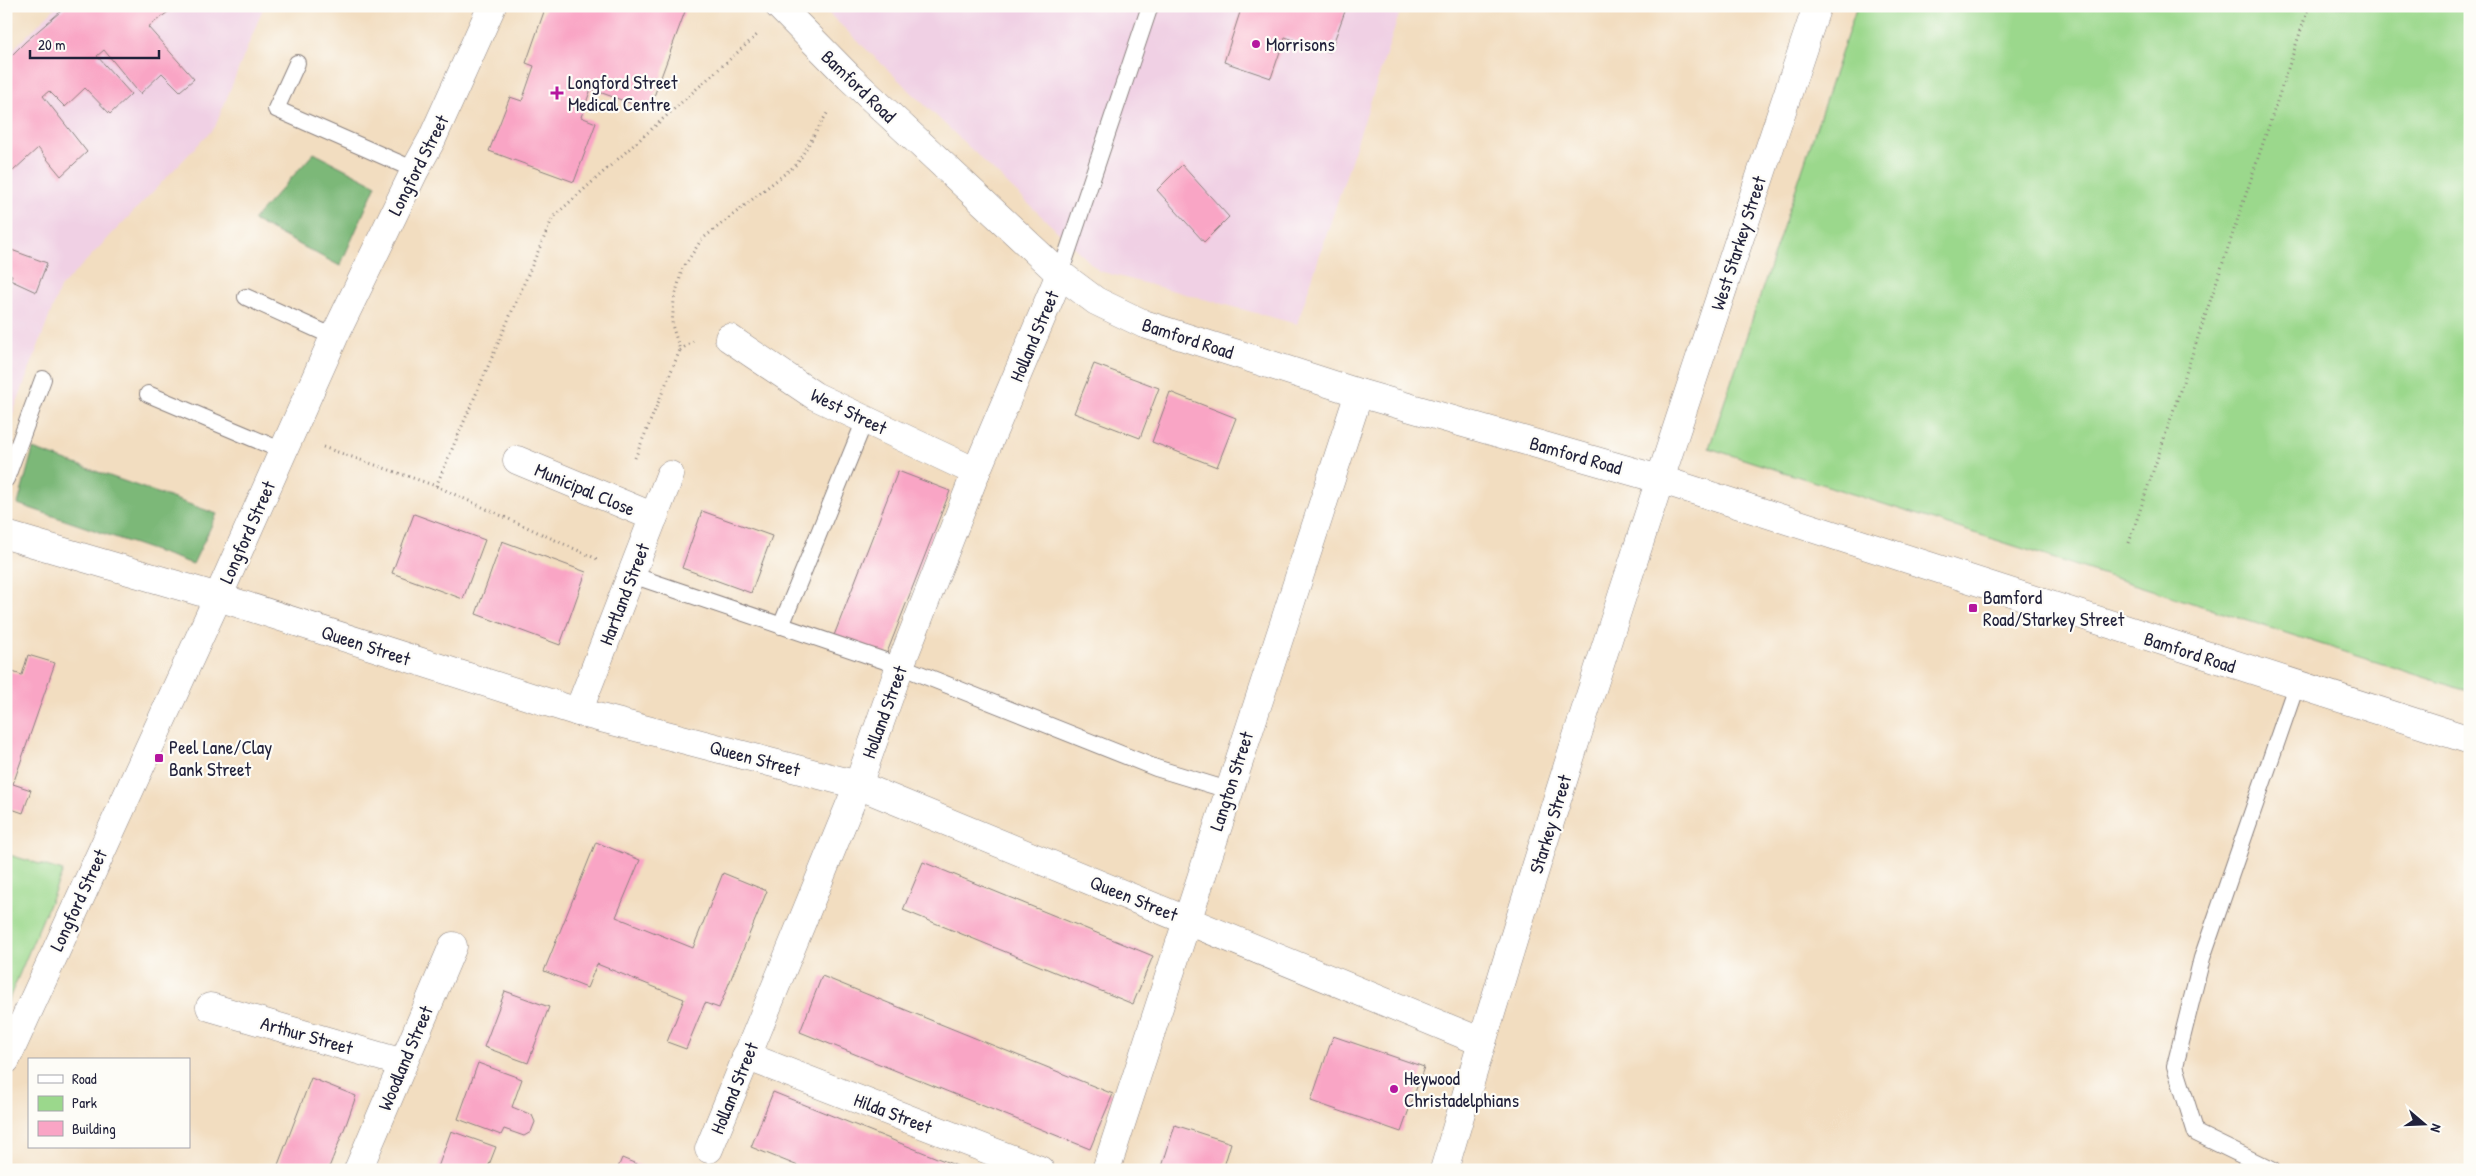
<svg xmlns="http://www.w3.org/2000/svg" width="2476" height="1176" font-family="'Patrick Hand',sans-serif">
	<rect width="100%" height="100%" fill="#fdfcf7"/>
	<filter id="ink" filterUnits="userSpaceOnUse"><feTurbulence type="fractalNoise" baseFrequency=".02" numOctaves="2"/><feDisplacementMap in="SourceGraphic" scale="10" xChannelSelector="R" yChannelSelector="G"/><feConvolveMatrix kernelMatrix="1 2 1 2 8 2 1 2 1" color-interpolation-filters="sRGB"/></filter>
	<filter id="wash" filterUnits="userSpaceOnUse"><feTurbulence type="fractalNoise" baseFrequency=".0096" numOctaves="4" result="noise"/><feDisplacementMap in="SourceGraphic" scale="20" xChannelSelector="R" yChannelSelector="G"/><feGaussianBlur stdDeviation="1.12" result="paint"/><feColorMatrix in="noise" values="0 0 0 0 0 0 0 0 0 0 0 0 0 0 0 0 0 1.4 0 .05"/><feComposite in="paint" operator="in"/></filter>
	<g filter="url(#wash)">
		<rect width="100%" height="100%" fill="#f2ddc0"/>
		<g fill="#f0d0e4">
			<path d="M 59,6 L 264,6 L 215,127 L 60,288 L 6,432 L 6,56 L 54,9 Z"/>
			<path d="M 821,6 L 1402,6 L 1297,324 L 1099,271 Z"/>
		</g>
		<g fill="#9bd88c" stroke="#5e7d64">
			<path d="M 1857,6 L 2470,6 L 2470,692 L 1709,448 Z"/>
			<path d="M 6,854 L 63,871 L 6,1006 Z"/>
		</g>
		<g fill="#7cb878" stroke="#4f6d5a">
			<path d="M 314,153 L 376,185 L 340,266 L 253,220 Z"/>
			<path d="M 33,449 L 217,514 L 193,564 L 18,504 Z"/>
		</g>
		<g id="blocks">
			<g fill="#f9a5c5">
				<path d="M 67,6 L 176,6 L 148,27 L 194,79 L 180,91 L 162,73 L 140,94 L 104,50 L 97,56 L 131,94 L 110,114 L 85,88 L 65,107 L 49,91 L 43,96 L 87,152 L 61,176 L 38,148 L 13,171 L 6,163 L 6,61 L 25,42 Z"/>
				<path d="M 546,6 L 687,6 L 649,110 L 591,89 L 581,117 L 596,123 L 574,182 L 489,151 L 510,97 L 522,101 L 534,66 L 526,63 Z"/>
				<path d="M 1242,6 L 1347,6 L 1330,52 L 1285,37 L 1271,78 L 1224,62 Z"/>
				<path d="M 1182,165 L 1229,217 L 1204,242 L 1157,190 Z"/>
				<path d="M 6,248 L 47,263 L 36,292 L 10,280 L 12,275 L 6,273 Z"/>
				<path d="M 1094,364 L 1159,388 L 1140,438 L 1074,413 Z"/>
				<path d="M 1170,392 L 1236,418 L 1217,467 L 1152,442 Z"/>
				<path d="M 898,471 L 950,491 L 885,658 L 833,638 Z"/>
				<path d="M 702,511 L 772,536 L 751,593 L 682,568 Z"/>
				<path d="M 414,514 L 485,540 L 463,599 L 392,573 Z"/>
				<path d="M 502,541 L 586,572 L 560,645 L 476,614 Z"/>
				<path d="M 28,655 L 55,663 L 13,784 L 31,790 L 23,813 L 6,807 L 6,670 L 22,675 Z"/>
				<path d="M 596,842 L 640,860 L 616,917 L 693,948 L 723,873 L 767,891 L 719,1008 L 705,1003 L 686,1049 L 667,1042 L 684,999 L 597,964 L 587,988 L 544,971 Z"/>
				<path d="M 923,862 L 1153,956 L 1133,1004 L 903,910 Z"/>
				<path d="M 822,976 L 1113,1094 L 1090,1149 L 800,1032 Z"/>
				<path d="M 505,991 L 549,1007 L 528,1063 L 484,1047 Z"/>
				<path d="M 1333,1036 L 1424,1067 L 1401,1132 L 1311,1101 Z"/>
				<path d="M 478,1063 L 522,1079 L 512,1107 L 532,1115 L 535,1122 L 531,1132 L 524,1136 L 504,1129 L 501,1135 L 458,1119 Z"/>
				<path d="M 311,1078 L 356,1096 L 347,1122 L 328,1170 L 276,1170 Z"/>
				<path d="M 773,1092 L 967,1170 L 808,1170 L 751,1147 Z"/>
				<path d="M 1175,1125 L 1231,1143 L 1223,1170 L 1161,1170 Z"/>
				<path d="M 451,1131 L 496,1147 L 487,1170 L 437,1170 Z"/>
				<path d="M 622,1158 L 651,1170 L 617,1170 Z"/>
			</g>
		</g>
	</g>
	<g filter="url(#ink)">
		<use href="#blocks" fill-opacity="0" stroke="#8a807e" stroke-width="1"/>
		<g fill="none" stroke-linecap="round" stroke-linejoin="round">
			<g stroke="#8a807e" stroke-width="18">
				<g id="service">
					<path d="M 297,63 L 276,109 L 415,170"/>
					<path d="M 1060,274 L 1150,6"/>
					<path d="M 246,297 L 334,337"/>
					<path d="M 148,394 L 283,451"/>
					<path d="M 6,479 L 43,379"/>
					<path d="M 632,575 L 900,666 L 1156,768 L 1228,790"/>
					<path d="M 781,626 L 865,420"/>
					<path d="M 2272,1170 L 2196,1133 L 2175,1066 L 2202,958 L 2296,686"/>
				</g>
			</g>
			<g stroke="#8a807e" stroke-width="29">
				<g id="minor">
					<path d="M 729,338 L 815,396 L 976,472"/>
					<path d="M 517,460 L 654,517"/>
					<path d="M 6,535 L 218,597 L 578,712 L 858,785 L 1482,1042"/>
					<path d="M 578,712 L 670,475"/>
					<path d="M 210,1007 L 403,1063"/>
					<path d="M 746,1056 L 1040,1170"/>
					<path d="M 6,1060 L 218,597 L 334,337 L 415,170 L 432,139 L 492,6"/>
					<path d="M 709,1149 L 858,785 L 900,666 L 976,472 L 1060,274"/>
					<path d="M 358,1170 L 453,946"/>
					<path d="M 1106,1170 L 1359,393"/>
					<path d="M 1444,1170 C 1559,779 1688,392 1817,6"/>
				</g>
			</g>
			<g stroke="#8a807e" stroke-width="29">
				<path id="tertiary" d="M 779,6 L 849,77 L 1060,274 L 1096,301 L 1144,324 L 1359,393 L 1659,479 L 2470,740"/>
			</g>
			<g stroke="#8a807e" stroke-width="3" stroke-dasharray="1 4" stroke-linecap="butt">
				<path d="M 680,350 L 693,341"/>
				<path d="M 323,447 L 436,486 L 597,559"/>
				<path d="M 635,458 L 680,350 L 672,325 L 674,300 L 682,270 L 701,240 L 797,164 L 829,110"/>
				<path d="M 436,486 L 553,217 L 757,35"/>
				<path d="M 2129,543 L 2309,6"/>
			</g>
			<use href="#service" stroke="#fff" stroke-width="16"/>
			<use href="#minor" stroke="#fff" stroke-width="28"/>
			<use href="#tertiary" stroke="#fff" stroke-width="28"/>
		</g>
	</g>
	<g fill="#b5179e" stroke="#fdfcf7" stroke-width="2">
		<circle cx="1256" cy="44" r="5"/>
		<path d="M554.5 85.5h5v5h5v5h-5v5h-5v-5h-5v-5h5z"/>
		<rect x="1968" y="603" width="10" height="10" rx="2.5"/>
		<rect x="154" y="753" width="10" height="10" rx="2.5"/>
		<circle cx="1394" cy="1089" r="5"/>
	</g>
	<g text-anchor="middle" stroke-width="4.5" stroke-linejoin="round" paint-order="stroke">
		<g font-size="19" fill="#22223b" stroke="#fdfcf7" text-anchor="start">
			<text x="1266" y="51">Morrisons</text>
			<text x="568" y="89">Longford Street<tspan x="568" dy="22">Medical Centre</tspan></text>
			<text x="1983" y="604">Bamford<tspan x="1983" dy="22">Road/Starkey Street</tspan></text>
			<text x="169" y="754">Peel Lane/Clay<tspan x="169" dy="22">Bank Street</tspan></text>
			<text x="1404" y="1085">Heywood<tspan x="1404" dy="22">Christadelphians</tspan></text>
		</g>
		<g font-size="19" fill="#22223b" stroke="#fdfcf7">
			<text transform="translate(859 86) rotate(44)" y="7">Bamford Road</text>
			<text transform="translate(418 165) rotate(-63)" y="7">Longford Street</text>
			<text transform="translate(1738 243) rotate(-72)" y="7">West Starkey Street</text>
			<text transform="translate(1034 336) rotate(-67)" y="7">Holland Street</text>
			<text transform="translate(1188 338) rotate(18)" y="7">Bamford Road</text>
			<text transform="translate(849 411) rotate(26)" y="7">West Street</text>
			<text transform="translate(1576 455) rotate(16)" y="7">Bamford Road</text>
			<text transform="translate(585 489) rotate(23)" y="7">Municipal Close</text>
			<text transform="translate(247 532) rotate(-66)" y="7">Longford Street</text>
			<text transform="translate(624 594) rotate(-69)" y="7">Hartland Street</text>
			<text transform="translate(366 645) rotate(18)" y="7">Queen Street</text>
			<text transform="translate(2190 652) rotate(18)" y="7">Bamford Road</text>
			<text transform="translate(884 712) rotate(-70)" y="7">Holland Street</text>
			<text transform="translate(755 758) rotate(15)" y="7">Queen Street</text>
			<text transform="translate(1231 781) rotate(-72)" y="7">Langton Street</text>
			<text transform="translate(1550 824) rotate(-73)" y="7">Starkey Street</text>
			<text transform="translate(1134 898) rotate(22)" y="7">Queen Street</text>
			<text transform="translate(78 900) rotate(-65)" y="7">Longford Street</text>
			<text transform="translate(307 1035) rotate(16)" y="7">Arthur Street</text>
			<text transform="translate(405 1058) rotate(-67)" y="7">Woodland Street</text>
			<text transform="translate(734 1088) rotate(-68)" y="7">Holland Street</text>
			<text transform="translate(893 1113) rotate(21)" y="7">Hilda Street</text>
		</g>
	</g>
	<rect width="2476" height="1176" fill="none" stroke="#fdfcf7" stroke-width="25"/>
	<rect x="28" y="1058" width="162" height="90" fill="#fdfcf7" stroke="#a5a5ac"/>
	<rect x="38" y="1075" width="25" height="8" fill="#ffffff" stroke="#a5a5ac"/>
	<text x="72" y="1084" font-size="15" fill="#22223b">Road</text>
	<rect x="38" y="1096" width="25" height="15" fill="#9bd88c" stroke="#a5a5ac"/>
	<text x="72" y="1108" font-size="15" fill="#22223b">Park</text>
	<rect x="38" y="1121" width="25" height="15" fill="#f9a5c5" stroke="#a5a5ac"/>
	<text x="72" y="1134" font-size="15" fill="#22223b">Building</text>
	<g transform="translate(2424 1124) rotate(109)" stroke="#fdfcf7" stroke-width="4" paint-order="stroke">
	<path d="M0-4L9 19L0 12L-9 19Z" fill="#22223b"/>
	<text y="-8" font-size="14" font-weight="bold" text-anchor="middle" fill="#22223b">N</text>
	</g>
	<path d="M30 50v8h129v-8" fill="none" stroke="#22223b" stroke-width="2.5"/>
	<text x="38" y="50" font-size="15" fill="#22223b" stroke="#fdfcf7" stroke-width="4" paint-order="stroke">20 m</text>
</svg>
